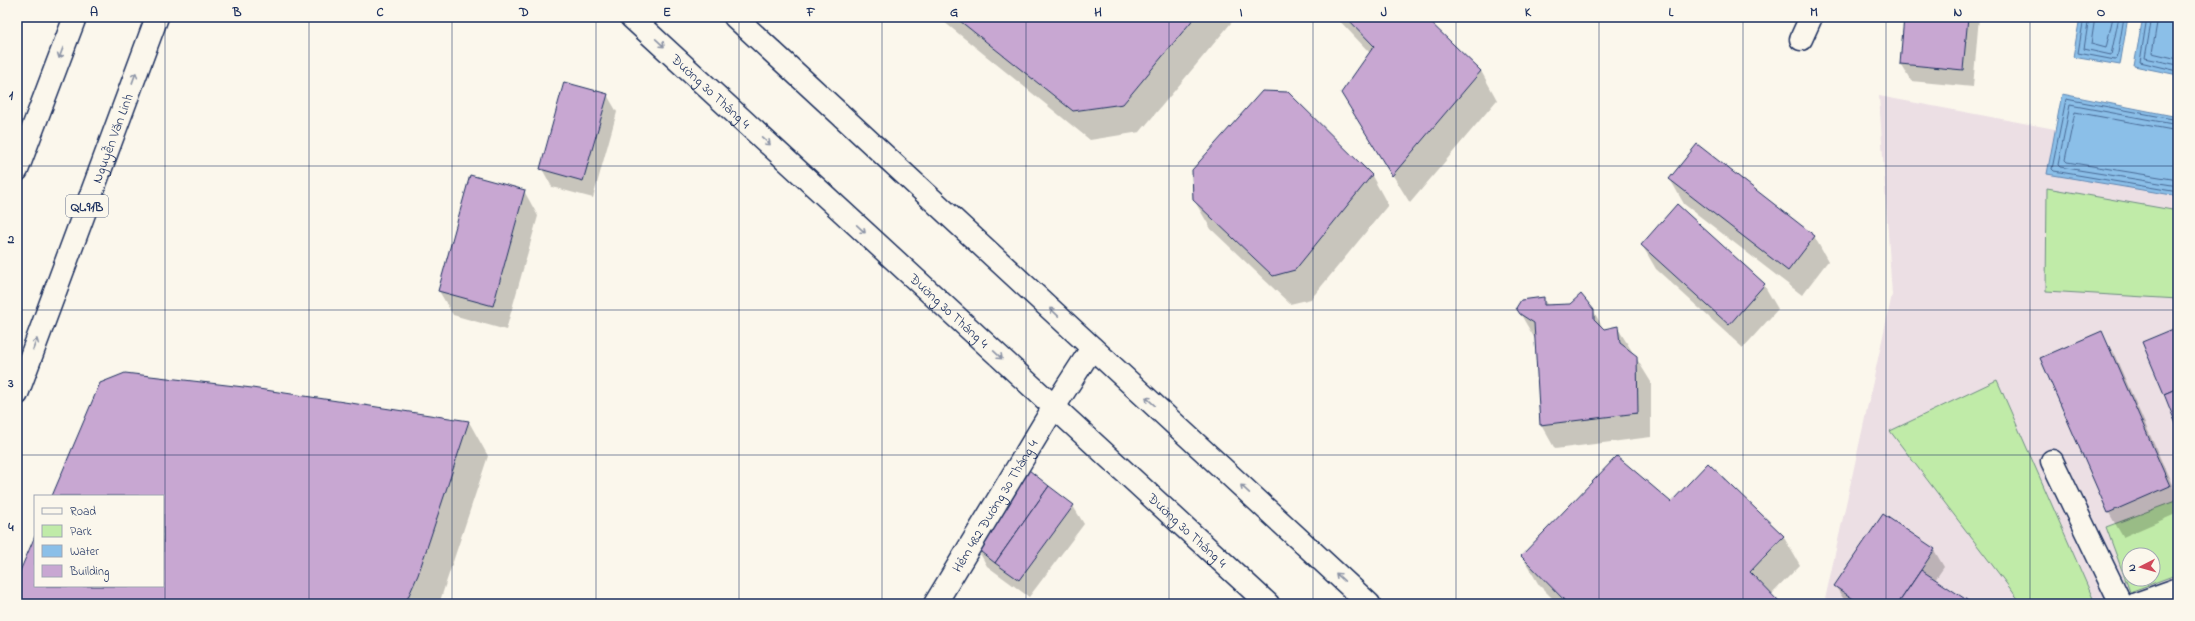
<svg xmlns="http://www.w3.org/2000/svg" width="2195" height="621" font-family="'Indie Flower',sans-serif">
	<rect width="100%" height="100%" fill="#fbf7ec"/>
	<filter id="ink" filterUnits="userSpaceOnUse"><feTurbulence type="fractalNoise" baseFrequency=".025" numOctaves="2"/><feDisplacementMap in="SourceGraphic" scale="8" xChannelSelector="R" yChannelSelector="G"/><feConvolveMatrix kernelMatrix="1 2 1 2 8 2 1 2 1" color-interpolation-filters="sRGB"/></filter>
	<g filter="url(#ink)">
		<path fill="#ecdfe4" fill-rule="evenodd" d="M 1879,96 L 2178,152 L 2178,604 L 1824,604 L 1892,295 ZM 2129,555 L 2153,555 L 2153,579 L 2129,579 Z"/>
		<g fill="#c0eba8" stroke="#6e8d83" fill-rule="evenodd">
			<path d="M 2047,188 L 2178,211 L 2178,299 L 2046,291 Z"/>
			<path d="M 1997,380 L 2095,603 L 2022,604 L 1890,431 Z"/>
			<path d="M 2178,500 L 2178,574 L 2130,592 L 2106,527 ZM 2129,555 L 2153,555 L 2153,579 L 2129,579 Z"/>
		</g>
		<g fill="#8bbfe8" stroke="#5e85b1">
			<path d="M 2080,17 L 2128,17 L 2120,65 L 2073,57 Z"/>
			<path d="M 2143,17 L 2178,17 L 2178,75 L 2134,66 Z"/>
			<path d="M 2062,94 L 2178,117 L 2178,196 L 2047,174 Z"/>
		</g>
		<g fill="#0003">
			<path d="M 938,17 L 1236,17 L 1140,132 L 1090,140 Z"/>
			<path d="M 1336,17 L 1424,17 L 1481,71 L 1497,100 L 1410,203 L 1342,93 L 1370,53 Z"/>
			<path d="M 1905,17 L 1979,17 L 1973,87 L 1911,81 L 1901,64 Z"/>
			<path d="M 1287,93 L 1372,176 L 1388,205 L 1311,299 L 1290,304 L 1211,229 L 1194,200 Z"/>
			<path d="M 607,95 L 617,112 L 593,198 L 552,187 L 542,169 Z"/>
			<path d="M 1670,179 L 1814,236 L 1828,261 L 1802,295 L 1684,204 Z"/>
			<path d="M 524,191 L 538,216 L 506,330 L 453,315 L 439,291 Z"/>
			<path d="M 1642,245 L 1764,285 L 1778,309 L 1743,348 L 1656,269 Z"/>
			<path d="M 1543,298 L 1548,306 L 1593,310 L 1604,330 L 1617,327 L 1651,382 L 1651,437 L 1555,449 L 1541,424 L 1535,339 L 1517,308 Z"/>
			<path d="M 2101,332 L 2115,356 L 2178,498 L 2178,513 L 2123,537 L 2109,513 L 2042,358 Z"/>
			<path d="M 252,389 L 469,422 L 488,456 L 439,604 L 17,604 L 17,581 L 35,539 L 35,586 L 163,586 L 163,496 L 53,496 Z"/>
			<path d="M 1073,506 L 1084,524 L 1029,597 L 987,566 L 977,548 Z"/>
			<path d="M 1783,536 L 1800,565 L 1771,595 L 1780,604 L 1558,604 L 1539,585 L 1522,556 Z"/>
			<path d="M 1934,550 L 1944,567 L 1935,580 L 1971,604 L 1847,604 L 1835,586 Z"/>
		</g>
		<g fill="none" stroke-linecap="round" stroke-linejoin="round">
			<g stroke="#486995" stroke-width="1">
				<path d="M 2084,17 L 2078,53 L 2115,60 L 2117,59 L 2124,17"/>
				<path d="M 2089,17 L 2084,49 L 2111,55 L 2119,17"/>
				<path d="M 2095,17 L 2091,44 L 2106,48 L 2113,17"/>
				<path d="M 2147,17 L 2140,62 L 2178,71"/>
				<path d="M 2152,17 L 2145,58 L 2178,65"/>
				<path d="M 2158,17 L 2152,53 L 2178,59"/>
				<path d="M 2178,120 L 2066,99 L 2052,169 L 2054,171 L 2178,192"/>
				<path d="M 2178,125 L 2070,105 L 2058,165 L 2060,167 L 2178,186"/>
				<path d="M 2178,131 L 2075,112 L 2065,160 L 2067,162 L 2178,180"/>
			</g>
		</g>
		<g fill="#c8a7d2" stroke="#1b2f5e">
			<path d="M 955,17 L 1195,17 L 1123,104 L 1073,111 Z"/>
			<path d="M 1346,17 L 1425,17 L 1481,71 L 1392,176 L 1341,93 L 1374,46 Z"/>
			<path d="M 1904,17 L 1968,17 L 1963,70 L 1900,64 Z"/>
			<path d="M 564,82 L 608,94 L 583,181 L 540,169 Z"/>
			<path d="M 1262,91 L 1288,92 L 1372,175 L 1295,270 L 1273,276 L 1193,200 L 1192,170 Z"/>
			<path d="M 1697,144 L 1815,236 L 1788,271 L 1669,179 Z"/>
			<path d="M 470,175 L 525,190 L 493,306 L 438,291 Z"/>
			<path d="M 1677,204 L 1765,284 L 1729,325 L 1641,245 Z"/>
			<path d="M 1581,294 L 1594,310 L 1594,319 L 1604,329 L 1618,326 L 1620,343 L 1637,356 L 1638,413 L 1540,425 L 1534,323 L 1520,314 L 1516,308 L 1521,300 L 1544,297 L 1544,305 L 1570,304 Z"/>
			<path d="M 2178,327 L 2178,388 L 2164,394 L 2142,342 Z"/>
			<path d="M 2102,331 L 2170,486 L 2108,513 L 2040,358 Z"/>
			<path d="M 125,373 L 252,388 L 469,421 L 418,575 L 405,604 L 17,604 L 17,578 L 35,536 L 35,586 L 163,586 L 163,496 L 52,496 L 100,383 Z"/>
			<path d="M 2178,388 L 2178,429 L 2164,394 Z"/>
			<path d="M 1617,456 L 1671,502 L 1708,463 L 1784,536 L 1750,572 L 1781,604 L 1568,604 L 1521,556 Z"/>
			<path d="M 1029,470 L 1049,486 L 995,563 L 976,548 Z"/>
			<path d="M 1049,486 L 1074,505 L 1019,580 L 995,563 Z"/>
			<path d="M 1883,514 L 1935,549 L 1898,604 L 1861,604 L 1834,586 Z"/>
			<path d="M 1921,570 L 1973,604 L 1898,604 Z"/>
		</g>
		<g fill="none" stroke-linecap="round" stroke-linejoin="round">
			<g stroke="#1b2f5e" stroke-width="25">
				<g id="minor">
					<path d="M 1801,39 L 1811,17"/>
					<path d="M 2052,461 L 2121,604"/>
					<path id="s1" d="M 935,604 L 1054,407"/>
					<path d="M 2136,604 L 2178,589"/>
				</g>
			</g>
			<g stroke="#1b2f5e" stroke-width="25">
				<g id="major">
					<path id="s2" d="M 631,17 L 1268,604"/>
					<path d="M 735,17 L 1369,604"/>
					<path d="M 1054,407 L 1092,348"/>
				</g>
			</g>
			<g stroke="#1b2f5e" stroke-width="25">
				<g id="highway">
					<path d="M 17,170 L 75,17"/>
					<path id="s3" d="M 17,394 L 157,17"/>
				</g>
			</g>
			<use href="#minor" stroke="#fbf7ec" stroke-width="22"/>
			<use href="#major" stroke="#fbf7ec" stroke-width="22"/>
			<use href="#highway" stroke="#fbf7ec" stroke-width="22"/>
		</g>
		<defs><path id="oneway-shaft" d="M-6 0H5M1.5-3L5.5 0L1.5 3" fill="none" stroke-width="1.6" stroke-linecap="round" stroke-linejoin="round"/></defs>
		<g stroke="#8b93a5">
			<use href="#oneway-shaft" transform="translate(660 43) rotate(43)"/>
			<use href="#oneway-shaft" transform="translate(61 53) rotate(111)"/>
			<use href="#oneway-shaft" transform="translate(134 78) rotate(-70)"/>
			<use href="#oneway-shaft" transform="translate(766 141) rotate(43)"/>
			<use href="#oneway-shaft" transform="translate(861 229) rotate(43)"/>
			<use href="#oneway-shaft" transform="translate(1054 312) rotate(-137)"/>
			<use href="#oneway-shaft" transform="translate(35 344) rotate(-70)"/>
			<use href="#oneway-shaft" transform="translate(998 355) rotate(43)"/>
			<use href="#oneway-shaft" transform="translate(1150 401) rotate(-137)"/>
			<use href="#oneway-shaft" transform="translate(1245 489) rotate(-137)"/>
			<use href="#oneway-shaft" transform="translate(1340 577) rotate(-137)"/>
		</g>
	</g>
	<path fill="none" stroke="#1b2f5e" stroke-width="1" stroke-opacity="0.55" d="M 165,17 L 165,604M 309,17 L 309,604M 452,17 L 452,604M 596,17 L 596,604M 739,17 L 739,604M 882,17 L 882,604M 1026,17 L 1026,604M 1169,17 L 1169,604M 1313,17 L 1313,604M 1456,17 L 1456,604M 1599,17 L 1599,604M 1743,17 L 1743,604M 1886,17 L 1886,604M 2030,17 L 2030,604M 17,166 L 2178,166M 17,310 L 2178,310M 17,455 L 2178,455"/>
	<g text-anchor="middle" stroke-width="3.5" stroke-linejoin="round" paint-order="stroke">
		<rect fill="#fbf7ec" stroke="#5e6b89" stroke-width="1" x="66" y="195" width="42" height="22" rx="3"/>
		<g font-size="13" font-weight="bold" fill="#1b2f5e">
			<text x="87" y="211">QL.91B</text>
		</g>
		<g font-size="14" fill="#1b2f5e" stroke="#fbf7ec">
			<text dy="5" stroke="none"><textPath href="#s2" startOffset="109">Đường 30 Tháng 4</textPath></text>
			<text dy="5" stroke="none"><textPath href="#s3" startOffset="273">Nguyễn Văn Linh</textPath></text>
			<text dy="5" stroke="none"><textPath href="#s2" startOffset="433">Đường 30 Tháng 4</textPath></text>
			<text dy="5" stroke="none"><textPath href="#s1" startOffset="115">Hẻm 482 Đường 30 Tháng 4</textPath></text>
			<text dy="5" stroke="none"><textPath href="#s2" startOffset="757">Đường 30 Tháng 4</textPath></text>
		</g>
	</g>
	<rect width="2195" height="621" fill="none" stroke="#fbf7ec" stroke-width="44"/>
	<rect x="34" y="495" width="130" height="92" fill="#fbf7ec" stroke="#a1a7b3"/>
	<rect x="42" y="508" width="20" height="6" fill="#fbf7ec" stroke="#a1a7b3"/>
	<text x="70" y="515" font-size="12" fill="#1b2f5e">Road</text>
	<rect x="42" y="525" width="20" height="12" fill="#c0eba8" stroke="#a1a7b3"/>
	<text x="70" y="535" font-size="12" fill="#1b2f5e">Park</text>
	<rect x="42" y="545" width="20" height="12" fill="#8bbfe8" stroke="#a1a7b3"/>
	<text x="70" y="555" font-size="12" fill="#1b2f5e">Water</text>
	<rect x="42" y="565" width="20" height="12" fill="#c8a7d2" stroke="#a1a7b3"/>
	<text x="70" y="575" font-size="12" fill="#1b2f5e">Building</text>
	<g transform="translate(2141 567) rotate(264)"><circle r="19" fill="#fbf7ec" stroke="#a1a7b3"/>
	<path d="M0-3L7 15L0 10L-7 15Z" fill="#d1495b"/>
	<text y="-6" font-size="11" font-weight="bold" text-anchor="middle" fill="#1b2f5e">N</text>
	</g>
	<rect x="22" y="22" width="2151" height="577" fill="none" stroke="#1b2f5e" stroke-width="1.5"/>
	<g font-size="13" text-anchor="middle" font-weight="bold" fill="#1b2f5e">
		<text x="94" y="16">A</text>
		<text x="237" y="16">B</text>
		<text x="380" y="16">C</text>
		<text x="524" y="16">D</text>
		<text x="667" y="16">E</text>
		<text x="811" y="16">F</text>
		<text x="954" y="16">G</text>
		<text x="1098" y="16">H</text>
		<text x="1241" y="16">I</text>
		<text x="1384" y="16">J</text>
		<text x="1528" y="16">K</text>
		<text x="1671" y="16">L</text>
		<text x="1814" y="16">M</text>
		<text x="1958" y="16">N</text>
		<text x="2101" y="16">O</text>
		<text x="11" y="99">1</text>
		<text x="11" y="243">2</text>
		<text x="11" y="387">3</text>
		<text x="11" y="531">4</text>
	</g>
</svg>
